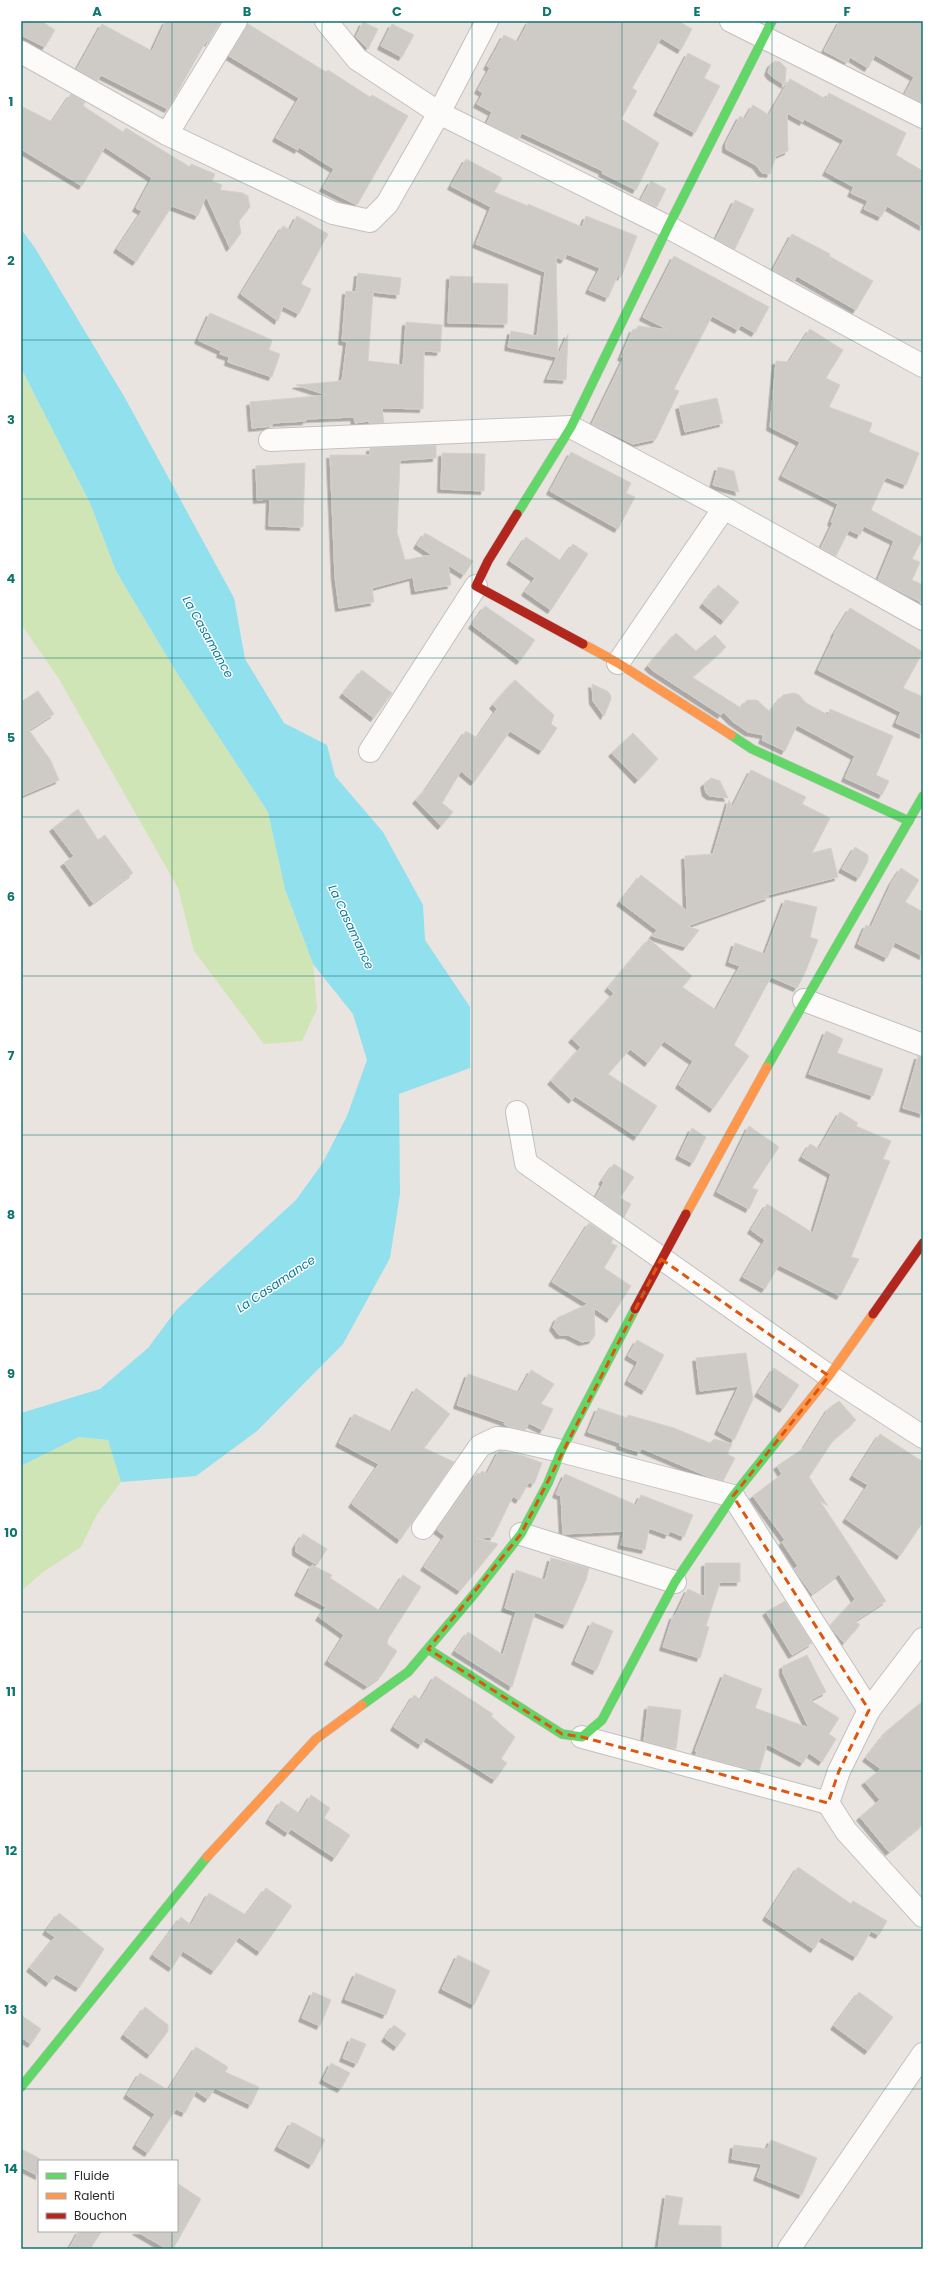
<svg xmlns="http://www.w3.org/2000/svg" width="944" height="2270" font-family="Poppins,sans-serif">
	<defs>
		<filter id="shadow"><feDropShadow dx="-3.5" dy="3.5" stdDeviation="0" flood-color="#0004"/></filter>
	</defs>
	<rect width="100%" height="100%" fill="#e9e4df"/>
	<g fill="#cfe5b6">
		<path d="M 21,368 L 90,503 L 116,571 L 175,670 L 268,812 L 285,889 L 313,964 L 317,1009 L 302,1041 L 264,1044 L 194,951 L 178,888 L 59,679 L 21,624 Z"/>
		<path d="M 79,1437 L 108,1440 L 121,1482 L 97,1514 L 81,1547 L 43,1572 L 21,1591 L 21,1466 Z"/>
	</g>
	<path fill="#90e0ed" d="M 21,229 L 35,248 L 125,398 L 234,598 L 245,659 L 284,723 L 327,745 L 335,776 L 383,832 L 423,905 L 425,940 L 470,1007 L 470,1068 L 399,1094 L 400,1194 L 390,1258 L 343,1344 L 257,1431 L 196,1476 L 121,1482 L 108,1440 L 79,1437 L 21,1466 L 21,1413 L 100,1389 L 148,1348 L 177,1309 L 296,1200 L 322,1164 L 347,1116 L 367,1060 L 353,1014 L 313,964 L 285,889 L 268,812 L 175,670 L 116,571 L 90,503 L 21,368 Z"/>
	<g fill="#cecac6" stroke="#d4d0cb" filter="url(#shadow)">
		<path d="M 21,21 L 41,21 L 55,30 L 45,47 L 21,35 Z"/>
		<path d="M 166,21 L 221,21 L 208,43 L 206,41 L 168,109 L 101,75 L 97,81 L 77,69 L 102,24 L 152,51 Z"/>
		<path d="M 529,21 L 678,21 L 692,29 L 681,50 L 661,38 L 632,88 L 637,91 L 621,119 L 659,143 L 636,190 L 602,173 L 603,171 L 522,133 L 518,139 L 487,123 L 492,112 L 477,104 L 483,93 L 478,90 L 490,68 L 487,66 L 504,35 L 518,42 Z"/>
		<path d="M 840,21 L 923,21 L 923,103 L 905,94 L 914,77 L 875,55 L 868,68 L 850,57 L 847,63 L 824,51 Z"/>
		<path d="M 363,22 L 378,29 L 368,49 L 356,37 Z"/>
		<path d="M 248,24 L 326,72 L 328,70 L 370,97 L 372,95 L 408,116 L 357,205 L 323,188 L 334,169 L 299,147 L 298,150 L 276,138 L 299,98 L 229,56 Z"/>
		<path d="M 392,24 L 414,35 L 402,57 L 381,46 Z"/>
		<path d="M 688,53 L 711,65 L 704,78 L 720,86 L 695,133 L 657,112 Z"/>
		<path d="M 775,61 L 780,62 L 786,68 L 785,85 L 771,76 L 768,72 L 771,64 Z"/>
		<path d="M 790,79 L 826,99 L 829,93 L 906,133 L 896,155 L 923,171 L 923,227 L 887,206 L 881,217 L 864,209 L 868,201 L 851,193 L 854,187 L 826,172 L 844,140 L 804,119 L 803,122 L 787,113 L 788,151 L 776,156 L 770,174 L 762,173 L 756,165 L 726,149 L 726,143 L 740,116 L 745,119 L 753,105 L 769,115 Z"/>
		<path d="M 71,94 L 85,102 L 83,106 L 123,132 L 126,128 L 190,167 L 191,164 L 215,174 L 212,181 L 222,185 L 220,190 L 243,193 L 248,196 L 250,207 L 239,221 L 241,233 L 230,248 L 206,196 L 198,216 L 172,206 L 136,262 L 117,249 L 142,211 L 136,208 L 152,178 L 105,147 L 82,186 L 21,149 L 21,106 L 52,122 Z"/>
		<path d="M 466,159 L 502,178 L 494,192 L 528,206 L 528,204 L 582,227 L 586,216 L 637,236 L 621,277 L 618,275 L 608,298 L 589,290 L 600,268 L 567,254 L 564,260 L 556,257 L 558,356 L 568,334 L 566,380 L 547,379 L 557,357 L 508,347 L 511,331 L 537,336 L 545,272 L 476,244 L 491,207 L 451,186 Z"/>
		<path d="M 651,181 L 666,189 L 657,207 L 641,200 Z"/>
		<path d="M 735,200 L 754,209 L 735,249 L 716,239 Z"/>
		<path d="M 297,216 L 328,234 L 301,284 L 311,289 L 299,314 L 283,306 L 278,321 L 241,294 L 283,226 L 290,230 Z"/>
		<path d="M 792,234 L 830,254 L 829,256 L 873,281 L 856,310 L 797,276 L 794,281 L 773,270 Z"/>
		<path d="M 674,256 L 769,307 L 755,333 L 741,325 L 738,330 L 712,316 L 674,389 L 679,391 L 656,439 L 633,444 L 592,424 L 624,358 L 621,357 L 633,329 L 636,330 L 638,326 L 669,330 L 643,317 Z"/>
		<path d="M 358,273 L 401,278 L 399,295 L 373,292 L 368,361 L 403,365 L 406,322 L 442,325 L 440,352 L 424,351 L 423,409 L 382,408 L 384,423 L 369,423 L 369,421 L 355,423 L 354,417 L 306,419 L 306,421 L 272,423 L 272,426 L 252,428 L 250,402 L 327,395 L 296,385 L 342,381 L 347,342 L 342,341 L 346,291 L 356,292 Z"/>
		<path d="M 450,276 L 473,277 L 472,283 L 508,284 L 507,324 L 448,323 Z"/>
		<path d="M 210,313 L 272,340 L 269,350 L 280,354 L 272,377 L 228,362 L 229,357 L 220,354 L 221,351 L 198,340 Z"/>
		<path d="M 810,329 L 843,350 L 826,378 L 840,385 L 829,407 L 872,423 L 869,432 L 919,453 L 906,485 L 886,477 L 871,510 L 923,538 L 912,559 L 920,562 L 912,580 L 923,585 L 923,603 L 878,580 L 894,541 L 864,526 L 860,535 L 849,530 L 836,556 L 821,548 L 833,523 L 831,522 L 838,504 L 782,476 L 800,442 L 770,427 L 776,361 L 789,362 Z"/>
		<path d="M 717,398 L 723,423 L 685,432 L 679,406 Z"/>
		<path d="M 436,445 L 436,458 L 400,460 L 397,532 L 405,560 L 432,555 L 417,545 L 425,533 L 473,561 L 464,575 L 448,565 L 451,585 L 415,591 L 413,577 L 372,588 L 374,602 L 339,608 L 335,577 L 330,455 L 370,455 L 370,448 Z"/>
		<path d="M 571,452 L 631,483 L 626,493 L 635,497 L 618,529 L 550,491 Z"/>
		<path d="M 442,453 L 485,454 L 484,491 L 441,489 Z"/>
		<path d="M 305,463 L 303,527 L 269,526 L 270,499 L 257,500 L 256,466 Z"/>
		<path d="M 718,467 L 734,471 L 739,492 L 713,485 Z"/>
		<path d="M 526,537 L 561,561 L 573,544 L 588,554 L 551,610 L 525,592 L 535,578 L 510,561 Z"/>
		<path d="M 718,585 L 739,602 L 724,621 L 703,604 Z"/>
		<path d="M 485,606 L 535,640 L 520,661 L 472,625 Z"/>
		<path d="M 850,608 L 923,652 L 903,688 L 923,697 L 923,735 L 896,723 L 901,712 L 818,670 L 835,634 L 834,634 Z"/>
		<path d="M 676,633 L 696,651 L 715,635 L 726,647 L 692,677 L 741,708 L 747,700 L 757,700 L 770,712 L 783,695 L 794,693 L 799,695 L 806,703 L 828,715 L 830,709 L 893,736 L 876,775 L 889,781 L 882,795 L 845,778 L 855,756 L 797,725 L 785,751 L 762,740 L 764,735 L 748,732 L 732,721 L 723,712 L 721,715 L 652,670 L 648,666 Z"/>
		<path d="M 362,670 L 392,693 L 374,718 L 343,694 Z"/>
		<path d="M 515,680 L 554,715 L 551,724 L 557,728 L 542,751 L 510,731 L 474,782 L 461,771 L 442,803 L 453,812 L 441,826 L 416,800 L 427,788 L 466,731 L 477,738 L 497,709 L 493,705 Z"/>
		<path d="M 592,684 L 607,691 L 610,694 L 611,699 L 604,716 L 593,701 Z"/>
		<path d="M 38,691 L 54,714 L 29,730 L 51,761 L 59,780 L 21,796 L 21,702 Z"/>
		<path d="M 633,733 L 658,759 L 638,780 L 612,753 Z"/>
		<path d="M 751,770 L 806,797 L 802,804 L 830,818 L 812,853 L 831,848 L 838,877 L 764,896 L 769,897 L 687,926 L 699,930 L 686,947 L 652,936 L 657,930 L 620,902 L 641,875 L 687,911 L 685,856 L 713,854 L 729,800 L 732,808 Z"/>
		<path d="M 711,778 L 720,781 L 728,798 L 710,796 L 706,793 L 704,784 Z"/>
		<path d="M 78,809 L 98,840 L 105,835 L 133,873 L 93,903 L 64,863 L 74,856 L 53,828 Z"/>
		<path d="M 855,847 L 868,855 L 868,861 L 859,878 L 842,869 Z"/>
		<path d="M 901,868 L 919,880 L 905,902 L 923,912 L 923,956 L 895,942 L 887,958 L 858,944 L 866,925 L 871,927 L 892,882 Z"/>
		<path d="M 785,900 L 817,907 L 810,937 L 818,940 L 804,975 L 797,988 L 771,977 L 734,1045 L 749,1056 L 713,1109 L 679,1085 L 693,1061 L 664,1041 L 648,1063 L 630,1049 L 608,1074 L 657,1106 L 637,1137 L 575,1096 L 572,1100 L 551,1081 L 581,1047 L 572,1039 L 614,993 L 608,988 L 649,939 L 692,976 L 682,987 L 716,1010 L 740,966 L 729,962 L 735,943 L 765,954 Z"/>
		<path d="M 826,1031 L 843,1039 L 837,1053 L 883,1069 L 873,1096 L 809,1074 Z"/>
		<path d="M 918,1056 L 923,1057 L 923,1114 L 903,1108 Z"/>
		<path d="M 840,1112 L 858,1123 L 856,1126 L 891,1141 L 883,1159 L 890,1161 L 851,1257 L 859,1259 L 840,1296 L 779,1265 L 765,1289 L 743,1277 L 765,1240 L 751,1230 L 767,1204 L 813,1233 L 831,1174 L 802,1157 L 810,1144 L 819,1149 Z"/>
		<path d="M 749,1126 L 779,1147 L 752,1188 L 758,1190 L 749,1209 L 717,1192 Z"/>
		<path d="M 692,1128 L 706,1137 L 693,1163 L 679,1156 Z"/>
		<path d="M 614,1164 L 634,1177 L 620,1198 L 631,1204 L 624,1217 L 596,1197 L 604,1182 L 602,1181 Z"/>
		<path d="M 589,1223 L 613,1239 L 611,1243 L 617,1246 L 604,1268 L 631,1286 L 610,1319 L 594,1308 L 595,1335 L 592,1340 L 582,1342 L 568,1335 L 559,1335 L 553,1327 L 557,1318 L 588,1304 L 552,1282 Z"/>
		<path d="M 637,1340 L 664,1355 L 645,1391 L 628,1381 L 638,1362 L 628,1356 Z"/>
		<path d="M 746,1353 L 753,1399 L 734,1440 L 718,1431 L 739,1386 L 700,1391 L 696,1358 Z"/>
		<path d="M 774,1368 L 799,1385 L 783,1409 L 758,1393 Z"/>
		<path d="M 531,1370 L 554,1384 L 541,1404 L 553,1409 L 543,1430 L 529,1423 L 525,1430 L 509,1427 L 504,1424 L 505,1422 L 457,1405 L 468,1374 L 519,1392 Z"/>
		<path d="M 416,1388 L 450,1414 L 424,1448 L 454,1462 L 400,1540 L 352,1504 L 379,1464 L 339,1443 L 354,1414 L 392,1432 Z"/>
		<path d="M 839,1401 L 856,1420 L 834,1439 L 809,1477 L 828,1506 L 820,1501 L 886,1601 L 855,1621 L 860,1625 L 844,1643 L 830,1626 L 855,1599 L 839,1574 L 812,1594 L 794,1569 L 798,1566 L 782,1542 L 785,1540 L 753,1496 L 782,1474 L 777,1466 L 804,1448 L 829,1408 Z"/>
		<path d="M 598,1408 L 627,1418 L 628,1415 L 674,1428 L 710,1443 L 714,1439 L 732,1444 L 727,1454 L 735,1458 L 723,1481 L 709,1477 L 641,1448 L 640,1452 L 620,1446 L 620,1443 L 588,1432 Z"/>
		<path d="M 880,1434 L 923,1462 L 923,1522 L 900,1556 L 846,1519 L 868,1485 L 853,1476 Z"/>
		<path d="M 499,1451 L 524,1456 L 542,1463 L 534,1484 L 529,1482 L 519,1500 L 513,1496 L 493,1537 L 477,1538 L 498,1544 L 460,1591 L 424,1567 L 445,1536 L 437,1530 L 477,1473 L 480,1474 L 482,1471 L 487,1474 Z"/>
		<path d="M 565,1474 L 636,1505 L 641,1495 L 693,1515 L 684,1537 L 670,1531 L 668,1535 L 649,1528 L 645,1550 L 621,1545 L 624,1531 L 563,1534 L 561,1496 L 556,1494 Z"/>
		<path d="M 303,1534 L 327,1549 L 317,1565 L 296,1552 L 296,1545 Z"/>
		<path d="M 551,1558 L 589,1568 L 586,1580 L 566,1625 L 535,1612 L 512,1687 L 455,1651 L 468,1632 L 503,1655 L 516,1612 L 505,1608 L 516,1570 L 545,1580 Z"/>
		<path d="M 705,1563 L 740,1563 L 740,1582 L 720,1582 L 706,1626 L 709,1627 L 700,1658 L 663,1647 L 673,1616 L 675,1616 L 688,1589 L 705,1597 Z"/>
		<path d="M 312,1565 L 332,1575 L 330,1578 L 380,1611 L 403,1575 L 421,1587 L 388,1639 L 387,1644 L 397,1651 L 381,1676 L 367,1686 L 328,1661 L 344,1635 L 319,1617 L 326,1607 L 298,1592 Z"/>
		<path d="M 785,1601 L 812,1643 L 792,1655 L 766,1612 Z"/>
		<path d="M 592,1622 L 613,1631 L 596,1671 L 575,1661 Z"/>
		<path d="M 807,1655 L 826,1692 L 810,1700 L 839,1718 L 829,1734 L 836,1739 L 822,1762 L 809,1753 L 803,1763 L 767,1744 L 759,1772 L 696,1755 L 697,1751 L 695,1751 L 724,1674 L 762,1689 L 755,1708 L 809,1728 L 783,1673 L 783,1666 Z"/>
		<path d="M 435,1676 L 493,1714 L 491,1716 L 515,1737 L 501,1759 L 507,1763 L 495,1780 L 426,1737 L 421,1745 L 394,1727 L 414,1695 L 421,1700 Z"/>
		<path d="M 923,1701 L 923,1824 L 889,1852 L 860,1817 L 880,1800 L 865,1782 L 881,1769 L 866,1758 L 888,1730 Z"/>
		<path d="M 648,1706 L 681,1710 L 676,1749 L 644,1741 Z"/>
		<path d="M 311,1795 L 330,1808 L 324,1818 L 350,1835 L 335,1858 L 291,1829 L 288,1833 L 269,1820 L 281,1801 L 300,1814 Z"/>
		<path d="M 798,1867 L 851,1904 L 853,1901 L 887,1921 L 879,1935 L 871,1931 L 856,1957 L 821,1937 L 814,1949 L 766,1917 Z"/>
		<path d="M 266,1888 L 292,1906 L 260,1952 L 239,1937 L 214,1971 L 183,1951 L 172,1968 L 153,1955 L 181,1917 L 191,1925 L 209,1893 L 246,1915 Z"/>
		<path d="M 59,1913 L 104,1949 L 79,1988 L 56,1974 L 49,1983 L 30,1968 L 55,1937 L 46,1931 Z"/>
		<path d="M 458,1955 L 490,1971 L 474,2005 L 442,1989 Z"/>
		<path d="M 356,1973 L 396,1990 L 386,2015 L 345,1999 Z"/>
		<path d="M 313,1992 L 331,2000 L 320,2026 L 302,2018 Z"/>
		<path d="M 859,1992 L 893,2017 L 868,2051 L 834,2026 Z"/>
		<path d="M 145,2007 L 168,2025 L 168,2031 L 150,2055 L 124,2035 Z"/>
		<path d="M 21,2015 L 41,2029 L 31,2044 L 21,2037 Z"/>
		<path d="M 394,2025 L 406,2034 L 397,2047 L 385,2038 Z"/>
		<path d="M 351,2038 L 366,2044 L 357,2064 L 343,2058 Z"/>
		<path d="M 196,2047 L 228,2067 L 225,2072 L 259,2087 L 251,2105 L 215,2088 L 208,2099 L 196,2091 L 185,2113 L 176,2109 L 148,2153 L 136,2145 L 155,2114 L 127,2095 L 140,2073 L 168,2090 Z"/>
		<path d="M 331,2063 L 350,2073 L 341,2089 L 323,2080 Z"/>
		<path d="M 292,2122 L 325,2140 L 312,2165 L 278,2147 Z"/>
		<path d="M 771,2140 L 817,2158 L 802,2195 L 757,2177 L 762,2164 L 732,2159 L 734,2145 L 767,2149 Z"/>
		<path d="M 21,2149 L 39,2158 L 39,2176 L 21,2167 Z"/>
		<path d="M 177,2183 L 201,2199 L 173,2249 L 167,2249 L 136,2231 L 177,2231 Z"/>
		<path d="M 666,2195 L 683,2198 L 678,2225 L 721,2226 L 721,2249 L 658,2249 Z"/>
		<path d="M 79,2231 L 102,2231 L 90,2249 L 69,2249 Z"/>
	</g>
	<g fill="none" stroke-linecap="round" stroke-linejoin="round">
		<g stroke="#c2c0c1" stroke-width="24">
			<g id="street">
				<path d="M 326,21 L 357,59 L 439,113 L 668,227 L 923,366"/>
				<path d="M 731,21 L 923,117"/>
				<path d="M 21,52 L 167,134 L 333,213 L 370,221 L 387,204 L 439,113 L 487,21"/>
				<path d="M 167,134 L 236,21"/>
				<path d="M 270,440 L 571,427 L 724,508 L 923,619"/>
				<path d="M 618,663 L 724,508"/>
				<path d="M 370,751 L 476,586"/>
				<path d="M 804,1000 L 923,1045"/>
				<path d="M 517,1112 L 526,1163 L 829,1376 L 923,1437"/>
				<path d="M 423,1528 L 480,1446 L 497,1438 L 508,1439 L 561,1451 L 733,1496 L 869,1710"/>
				<path d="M 521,1534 L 675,1582"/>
				<path d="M 923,1639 L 869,1710 L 839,1771 L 828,1803 L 846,1831 L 923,1916"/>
				<path d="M 582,1737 L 828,1803"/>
				<path d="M 789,2249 L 923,2054"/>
			</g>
		</g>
		<g stroke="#c2c0c1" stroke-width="10">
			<g id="fast">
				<path d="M 517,514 L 571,427 L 668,227 L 772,21"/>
				<path d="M 731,735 L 752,749 L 909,821"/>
				<path d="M 767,1067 L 923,796"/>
				<path d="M 428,1649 L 562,1734 L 582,1737 L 602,1720 L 675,1582 L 733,1496 L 781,1436"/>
				<path d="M 362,1705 L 408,1672 L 475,1593 L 521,1534 L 548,1483 L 561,1451 L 635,1309"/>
				<path d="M 21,2087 L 207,1857"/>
			</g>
		</g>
		<g stroke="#c2c0c1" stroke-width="10">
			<g id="slow">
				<path d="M 583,644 L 618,663 L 731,735"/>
				<path d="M 686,1214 L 767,1067"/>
				<path d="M 781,1436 L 829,1376 L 873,1314"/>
				<path d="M 207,1857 L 316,1739 L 362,1705"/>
			</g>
		</g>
		<g stroke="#c2c0c1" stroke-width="10">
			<g id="jam">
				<path d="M 517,514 L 488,561 L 476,586 L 583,644"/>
				<path d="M 635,1309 L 686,1214"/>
				<path d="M 873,1314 L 923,1243"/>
			</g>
		</g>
		<use href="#street" stroke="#fcfbfa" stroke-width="22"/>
		<use href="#fast" stroke="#63d668" stroke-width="9"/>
		<use href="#slow" stroke="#ff974d" stroke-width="9"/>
		<use href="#jam" stroke="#b3261e" stroke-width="9"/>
	</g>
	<path fill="none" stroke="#de570e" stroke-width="3" stroke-dasharray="8 5" stroke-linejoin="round" d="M 661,1259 L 829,1376 L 733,1496 L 869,1710 L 839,1771 L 828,1803 L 582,1737 L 562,1734 L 428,1649 L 521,1534 Z"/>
	<path fill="none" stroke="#0f766e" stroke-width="1" stroke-opacity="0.55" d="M 172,21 L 172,2161M 322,21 L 322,2249M 472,21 L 472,2249M 622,21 L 622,2249M 772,21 L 772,2249M 21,181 L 923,181M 21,340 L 923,340M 21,499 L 923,499M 21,658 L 923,658M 21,817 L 923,817M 21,976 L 923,976M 21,1135 L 923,1135M 21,1294 L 923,1294M 21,1453 L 923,1453M 21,1612 L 923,1612M 21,1771 L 923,1771M 21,1930 L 923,1930M 21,2089 L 923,2089M 172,2231 L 172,2249"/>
	<g text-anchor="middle" stroke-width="3" stroke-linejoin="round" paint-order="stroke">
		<g font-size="12" font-style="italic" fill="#087d9f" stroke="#fff">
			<text transform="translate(208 637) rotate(61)" y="4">La Casamance</text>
			<text transform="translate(351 927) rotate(65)" y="4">La Casamance</text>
			<text transform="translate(276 1284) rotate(-34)" y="4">La Casamance</text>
		</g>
	</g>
	<rect width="944" height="2270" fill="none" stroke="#ffffff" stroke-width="44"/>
	<rect x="38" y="2160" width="140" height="72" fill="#ffffff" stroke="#aaaaaa"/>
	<rect x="46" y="2173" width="20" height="6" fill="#63d668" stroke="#aaaaaa"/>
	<text x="74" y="2180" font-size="12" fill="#2a2a2a">Fluide</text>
	<rect x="46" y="2193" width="20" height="6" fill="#ff974d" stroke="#aaaaaa"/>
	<text x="74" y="2200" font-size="12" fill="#2a2a2a">Ralenti</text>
	<rect x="46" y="2213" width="20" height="6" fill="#b3261e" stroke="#aaaaaa"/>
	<text x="74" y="2220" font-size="12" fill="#2a2a2a">Bouchon</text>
	<rect x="22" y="22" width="900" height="2226" fill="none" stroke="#0f766e" stroke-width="1.5"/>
	<g font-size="13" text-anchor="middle" font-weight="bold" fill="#0f766e">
		<text x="97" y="16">A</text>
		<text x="247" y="16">B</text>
		<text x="397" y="16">C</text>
		<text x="547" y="16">D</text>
		<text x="697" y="16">E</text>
		<text x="847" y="16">F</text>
		<text x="11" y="106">1</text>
		<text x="11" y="265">2</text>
		<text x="11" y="424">3</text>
		<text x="11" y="583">4</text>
		<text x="11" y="742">5</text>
		<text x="11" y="901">6</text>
		<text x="11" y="1060">7</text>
		<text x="11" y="1219">8</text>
		<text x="11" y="1378">9</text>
		<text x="11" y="1537">10</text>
		<text x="11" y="1696">11</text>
		<text x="11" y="1855">12</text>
		<text x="11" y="2014">13</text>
		<text x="11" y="2173">14</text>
	</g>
</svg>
